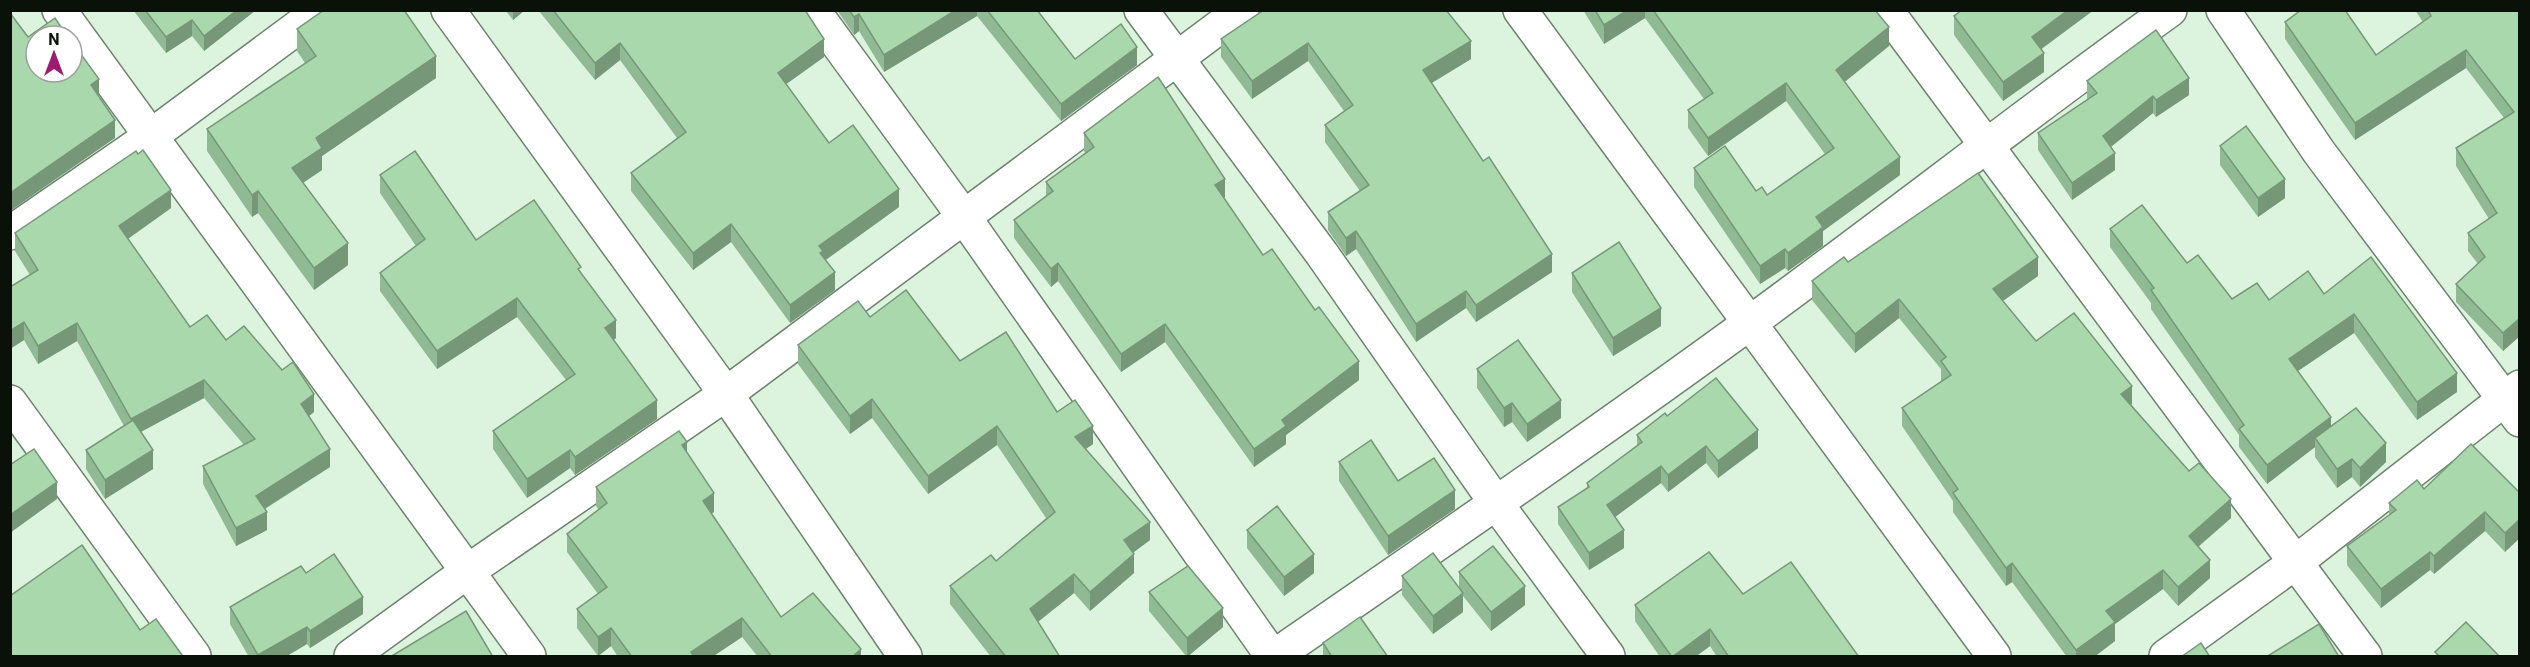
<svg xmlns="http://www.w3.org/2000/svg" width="2530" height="667" font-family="Roboto,sans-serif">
	<rect width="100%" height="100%" fill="#dcf4dd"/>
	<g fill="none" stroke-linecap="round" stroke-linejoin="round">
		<g stroke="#6d836e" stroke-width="36">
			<g id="minor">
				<path d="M 59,10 L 529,656"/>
				<path d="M 448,10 L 726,394 L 905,656"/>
				<path d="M 813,10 L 964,217 L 1272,656"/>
				<path d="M 1141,10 L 1322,254 L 1496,503 L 1608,656"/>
				<path d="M 1520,10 L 1994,656"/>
				<path d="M 1886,10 L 2365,656"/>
				<path d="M 2223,10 L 2319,152 L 2520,420"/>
				<path d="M 10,233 L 151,136 L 321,10"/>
				<path d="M 10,402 L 194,656"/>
				<path d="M 351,656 L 468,571 L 726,394 L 1242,10"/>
				<path d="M 1275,656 C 1434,546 1595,436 1751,322 C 1892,219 2028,112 2170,10"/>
				<path d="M 2166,656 L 2296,562 L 2520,387"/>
			</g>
		</g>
		<use href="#minor" stroke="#fff" stroke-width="33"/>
	</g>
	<g fill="#90ba93">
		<path d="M 133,10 L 256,10 L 204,51 L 192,36 L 166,53 Z"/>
		<path d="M 505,10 L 525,10 L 513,20 Z"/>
		<path d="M 538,10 L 805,10 L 824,57 L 786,84 L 829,143 L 899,207 L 825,260 L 835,290 L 790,323 L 731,242 L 693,270 L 631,191 L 631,173 L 677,138 L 620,60 L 595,80 Z"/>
		<path d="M 837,10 L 1037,10 L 1075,59 L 1137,65 L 1061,121 L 977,16 L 884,72 L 859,31 L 854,35 Z"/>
		<path d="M 1264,10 L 1471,59 L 1432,83 L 1552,272 L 1476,322 L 1466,308 L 1416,342 L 1356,249 L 1346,256 L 1328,230 L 1328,212 L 1360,191 L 1325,142 L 1325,125 L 1344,111 L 1308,61 L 1252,99 L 1221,57 L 1221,39 Z"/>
		<path d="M 1583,10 L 1875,10 L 1889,46 L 1844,82 L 1900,175 L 1823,231 L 1823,246 L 1788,271 L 1785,268 L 1760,284 L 1694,187 L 1694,168 L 1767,195 L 1825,154 L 1786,101 L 1708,156 L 1688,128 L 1688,110 L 1704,99 L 1645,18 L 1604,44 Z"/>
		<path d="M 2415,10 L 2520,11 L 2520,336 L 2503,351 L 2456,302 L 2456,284 L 2478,264 L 2468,251 L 2468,233 L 2489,219 L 2456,166 L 2456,148 L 2504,118 L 2466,68 L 2355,140 L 2285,39 L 2285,22 L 2376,55 L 2423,22 Z"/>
		<path d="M 1954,16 L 2044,72 L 2003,101 L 1954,35 Z"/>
		<path d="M 297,29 L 436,78 L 322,156 L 322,170 L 303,183 L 348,265 L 314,290 L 258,213 L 252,217 L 207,151 L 207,129 L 305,63 L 297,51 Z"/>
		<path d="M 2087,81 L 2189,95 L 2156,117 L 2153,113 L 2111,147 L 2115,170 L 2072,200 L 2038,150 L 2038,133 L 2088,99 L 2087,98 Z"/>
		<path d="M 1084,133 L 1225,197 L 1224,198 L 1263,255 L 1359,380 L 1286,435 L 1286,444 L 1254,467 L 1165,342 L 1121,372 L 1058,281 L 1051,287 L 1014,238 L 1014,220 L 1046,197 L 1046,182 L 1085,153 L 1084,151 Z"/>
		<path d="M 2220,146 L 2285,198 L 2258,217 L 2220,165 Z"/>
		<path d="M 380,175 L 476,240 L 581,273 L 616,338 L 613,340 L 657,419 L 575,475 L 570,468 L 527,498 L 493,449 L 493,431 L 566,380 L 517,317 L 437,369 L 380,291 L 380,273 L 416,246 L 380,193 Z"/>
		<path d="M 171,208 L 128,239 L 190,327 L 226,340 L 314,412 L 309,416 L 330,467 L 265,509 L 267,530 L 236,546 L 203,484 L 203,466 L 244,445 L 204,398 L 141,432 L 153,469 L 105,499 L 86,469 L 86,450 L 124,426 L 77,341 L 38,364 L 24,340 L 10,349 L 30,275 L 15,251 L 15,233 Z"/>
		<path d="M 2110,229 L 2187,263 L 2232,299 L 2269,300 L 2324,294 L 2371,257 L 2457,392 L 2417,420 L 2354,333 L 2298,371 L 2331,426 L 2386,462 L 2360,487 L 2352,477 L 2337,488 L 2315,457 L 2315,447 L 2267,484 L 2239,447 L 2239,435 L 2151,309 L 2151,303 L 2110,247 Z"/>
		<path d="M 1848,262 L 2038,276 L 2003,301 L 2036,341 L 2132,404 L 2131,405 L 2231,518 L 2198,546 L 2210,578 L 2178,606 L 2163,589 L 2115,624 L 2115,641 L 2094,657 L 2067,657 L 2012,582 L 2006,586 L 1953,512 L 1953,501 L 1902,426 L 1902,408 L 1941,381 L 1941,369 L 1899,318 L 1855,353 L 1812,300 L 1812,281 Z"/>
		<path d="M 1572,273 L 1661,326 L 1613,356 L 1572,292 Z"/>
		<path d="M 870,317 L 960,361 L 1057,412 L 1093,444 L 1086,449 L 1150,540 L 1133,553 L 1134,573 L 1090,611 L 1074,593 L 1038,622 L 1060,657 L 991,657 L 950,604 L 950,586 L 996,561 L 1046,518 L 997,445 L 928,494 L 872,418 L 850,434 L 798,364 L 798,345 Z"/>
		<path d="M 1477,369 L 1561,418 L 1527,442 L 1512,422 L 1504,427 L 1477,388 Z"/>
		<path d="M 1667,416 L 1758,448 L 1718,478 L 1706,463 L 1668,492 L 1661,483 L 1615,517 L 1624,548 L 1589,570 L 1558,524 L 1558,507 L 1587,488 L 1587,483 L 1637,446 L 1637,435 Z"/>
		<path d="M 687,452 L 714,512 L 712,513 L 781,617 L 861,657 L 758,657 L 742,637 L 712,657 L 618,657 L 611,646 L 598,656 L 577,628 L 577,609 L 598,594 L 567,552 L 567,534 L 599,510 L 596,506 L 596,487 Z"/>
		<path d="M 1339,462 L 1398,481 L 1455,509 L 1388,555 L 1339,481 Z"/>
		<path d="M 2424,489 L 2520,493 L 2505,552 L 2485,531 L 2434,574 L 2430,570 L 2381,608 L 2347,565 L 2347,546 L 2389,515 L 2389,503 Z"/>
		<path d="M 1247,530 L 1314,573 L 1284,596 L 1247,548 Z"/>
		<path d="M 1459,572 L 1525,605 L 1491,631 L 1463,596 L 1463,612 L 1433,634 L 1402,595 L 1402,576 L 1459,588 Z"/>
		<path d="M 306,573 L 363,614 L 310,648 L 307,644 L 285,657 L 249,657 L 230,624 L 230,607 Z"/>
		<path d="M 1149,592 L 1223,627 L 1187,657 L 1149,611 Z"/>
		<path d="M 1743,594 L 1859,657 L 1717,657 L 1710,646 L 1695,657 L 1660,657 L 1635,621 L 1635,605 Z"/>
		<path d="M 1323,643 L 1388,657 L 1323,657 Z"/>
	</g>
	<g fill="#769778">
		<path d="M 237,10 L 256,10 L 204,51 L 204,36 Z"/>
		<path d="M 513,10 L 525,10 L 513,20 Z"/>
		<path d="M 956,10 L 977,10 L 977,16 L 884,72 L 884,55 Z"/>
		<path d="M 1628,10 L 1645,10 L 1645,18 L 1604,44 L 1604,25 Z"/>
		<path d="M 2068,10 L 2094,10 L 2032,56 L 2032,37 Z"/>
		<path d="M 859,14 L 859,31 L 854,35 L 854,17 Z"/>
		<path d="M 192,20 L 192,36 L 166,53 L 166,37 Z"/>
		<path d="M 1889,27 L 1889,46 L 1836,89 L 1836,70 Z"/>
		<path d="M 824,39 L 824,57 L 778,90 L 778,73 Z"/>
		<path d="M 1471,41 L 1471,59 L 1423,88 L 1423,70 Z"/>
		<path d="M 620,43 L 620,60 L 595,80 L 595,63 Z"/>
		<path d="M 1308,43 L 1308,61 L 1252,99 L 1252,81 Z"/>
		<path d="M 1137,47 L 1137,65 L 1061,121 L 1061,104 Z"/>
		<path d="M 2466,50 L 2466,68 L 2355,140 L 2355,123 Z"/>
		<path d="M 2044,53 L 2044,72 L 2003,101 L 2003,82 Z"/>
		<path d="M 436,56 L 436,78 L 322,156 L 322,170 L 292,190 L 292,168 L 316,138 Z"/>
		<path d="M 2189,78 L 2189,95 L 2156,117 L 2156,100 Z"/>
		<path d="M 99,79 L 99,97 L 91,85 Z"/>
		<path d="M 1786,83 L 1786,101 L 1708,156 L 1708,138 Z"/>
		<path d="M 2153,96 L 2153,113 L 2103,153 L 2103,136 Z"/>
		<path d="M 115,120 L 115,138 L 10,211 L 10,193 Z"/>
		<path d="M 2115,153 L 2115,170 L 2072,200 L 2072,183 Z"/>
		<path d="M 1900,157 L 1900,175 L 1823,231 L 1823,246 L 1788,271 L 1788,253 L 1816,217 Z"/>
		<path d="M 1225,179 L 1225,197 L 1215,203 L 1215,185 Z"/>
		<path d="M 2285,179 L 2285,198 L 2258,217 L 2258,198 Z"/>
		<path d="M 899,189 L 899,207 L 823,262 L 823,268 L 819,246 Z"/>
		<path d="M 171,190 L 171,208 L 119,245 L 119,226 Z"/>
		<path d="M 258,191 L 258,213 L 252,217 L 252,195 Z"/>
		<path d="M 731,224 L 731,242 L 693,270 L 693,253 Z"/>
		<path d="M 1356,231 L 1356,249 L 1346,256 L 1346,238 Z"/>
		<path d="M 348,243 L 348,265 L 314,290 L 314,268 Z"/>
		<path d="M 1785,249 L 1785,268 L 1760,284 L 1760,266 Z"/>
		<path d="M 1552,254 L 1552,272 L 1476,322 L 1476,305 Z"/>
		<path d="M 2038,257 L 2038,276 L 1993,308 L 1993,289 Z"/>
		<path d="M 1058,263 L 1058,281 L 1051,287 L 1051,269 Z"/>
		<path d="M 835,272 L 835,290 L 790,323 L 790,305 Z"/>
		<path d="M 1466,291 L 1466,308 L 1416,342 L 1416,324 Z"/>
		<path d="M 517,298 L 517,317 L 437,369 L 437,351 Z"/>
		<path d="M 1899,299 L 1899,318 L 1855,353 L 1855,334 Z"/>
		<path d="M 1661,308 L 1661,326 L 1613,356 L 1613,338 Z"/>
		<path d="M 2354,314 L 2354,333 L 2289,377 L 2289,359 Z"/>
		<path d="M 2520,318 L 2520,336 L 2503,351 L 2503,333 Z"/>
		<path d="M 616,320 L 616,338 L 605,347 L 605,328 Z"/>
		<path d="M 24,322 L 24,340 L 10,349 L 10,331 Z"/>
		<path d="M 77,323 L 77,341 L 38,364 L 38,346 Z"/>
		<path d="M 1165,324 L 1165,342 L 1121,372 L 1121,354 Z"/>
		<path d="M 1359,361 L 1359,380 L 1286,435 L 1286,444 L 1254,467 L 1254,449 L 1282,420 Z"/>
		<path d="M 2457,373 L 2457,392 L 2417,420 L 2417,402 Z"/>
		<path d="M 204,380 L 204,398 L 131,437 L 131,419 Z"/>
		<path d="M 2132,386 L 2132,404 L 2121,413 L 2121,394 Z"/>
		<path d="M 314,394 L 314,412 L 301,422 L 301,404 Z"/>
		<path d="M 872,399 L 872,418 L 850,434 L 850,416 Z"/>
		<path d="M 657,400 L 657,419 L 575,475 L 575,457 Z"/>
		<path d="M 1561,400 L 1561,418 L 1527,442 L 1527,424 Z"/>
		<path d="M 1512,403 L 1512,422 L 1504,427 L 1504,408 Z"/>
		<path d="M 2331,417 L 2331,435 L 2315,438 L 2315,447 L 2267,484 L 2267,465 Z"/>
		<path d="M 997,426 L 997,445 L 928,494 L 928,476 Z"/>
		<path d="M 1093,426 L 1093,444 L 1075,456 L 1075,437 Z"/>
		<path d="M 1758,430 L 1758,448 L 1718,478 L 1718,461 Z"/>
		<path d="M 687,442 L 687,461 L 682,445 Z"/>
		<path d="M 2386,443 L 2386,462 L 2360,487 L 2360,468 Z"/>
		<path d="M 1706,446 L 1706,463 L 1668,492 L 1668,475 Z"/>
		<path d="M 330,449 L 330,467 L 256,514 L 256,496 Z"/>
		<path d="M 153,450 L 153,469 L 105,499 L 105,480 Z"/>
		<path d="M 570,450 L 570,468 L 527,498 L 527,479 Z"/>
		<path d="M 2352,459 L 2352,477 L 2337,488 L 2337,469 Z"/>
		<path d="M 1661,466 L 1661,483 L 1607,523 L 1607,505 Z"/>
		<path d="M 57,482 L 57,499 L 10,533 L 10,515 Z"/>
		<path d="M 1455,490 L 1455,509 L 1388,555 L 1388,536 Z"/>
		<path d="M 714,493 L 714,512 L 703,519 L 703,501 Z"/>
		<path d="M 2231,499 L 2231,518 L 2189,555 L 2189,536 Z"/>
		<path d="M 267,512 L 267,530 L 236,546 L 236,528 Z"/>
		<path d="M 2485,512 L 2485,531 L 2434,574 L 2434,556 Z"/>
		<path d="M 2520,519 L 2520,538 L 2505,552 L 2505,533 Z"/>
		<path d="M 1150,522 L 1150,540 L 1124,559 L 1124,540 Z"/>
		<path d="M 1624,530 L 1624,548 L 1589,570 L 1589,553 Z"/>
		<path d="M 2430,552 L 2430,570 L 2381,608 L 2381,589 Z"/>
		<path d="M 1134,554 L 1134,573 L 1090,611 L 1090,592 Z"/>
		<path d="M 1314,554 L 1314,573 L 1284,596 L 1284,577 Z"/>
		<path d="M 2210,560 L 2210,578 L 2178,606 L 2178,587 Z"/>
		<path d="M 2012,563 L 2012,582 L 2006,586 L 2006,568 Z"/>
		<path d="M 2163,570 L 2163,589 L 2115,624 L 2115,641 L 2094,657 L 2076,657 L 2076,650 L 2106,611 Z"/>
		<path d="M 1074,574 L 1074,593 L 1030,628 L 1030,609 Z"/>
		<path d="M 1525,586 L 1525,605 L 1491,631 L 1491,612 Z"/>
		<path d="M 1463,593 L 1463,612 L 1433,634 L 1433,616 Z"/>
		<path d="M 363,597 L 363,614 L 310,648 L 310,631 Z"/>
		<path d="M 1223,608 L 1223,627 L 1187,657 L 1187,638 Z"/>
		<path d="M 742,618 L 742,637 L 712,657 L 691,657 L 691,652 Z"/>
		<path d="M 307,627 L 307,644 L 285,657 L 258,657 L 258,655 Z"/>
		<path d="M 611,628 L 611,646 L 598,656 L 598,637 Z"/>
		<path d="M 1710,629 L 1710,646 L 1695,657 L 1672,657 Z"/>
		<path d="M 861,649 L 861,657 L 852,657 Z"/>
	</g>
	<g fill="#a8d8ab" stroke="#769778" stroke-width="1.5">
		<path d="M 145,10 L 237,10 L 204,36 L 192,20 L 166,37 Z"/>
		<path d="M 324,10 L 404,10 L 436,56 L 316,138 L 322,148 L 292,168 L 348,243 L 314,268 L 258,191 L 252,195 L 207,129 L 316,56 L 297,29 Z"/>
		<path d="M 553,10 L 805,10 L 824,39 L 778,73 L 829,143 L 853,125 L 899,189 L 819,246 L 823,251 L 820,253 L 835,272 L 790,305 L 731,224 L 693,253 L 631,173 L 686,132 L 620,43 L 595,63 Z"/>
		<path d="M 849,10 L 956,10 L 884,55 L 859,14 L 854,17 Z"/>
		<path d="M 987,10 L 1037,10 L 1075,59 L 1121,24 L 1137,47 L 1061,104 Z"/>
		<path d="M 1264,10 L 1446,10 L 1471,41 L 1423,70 L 1483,161 L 1489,157 L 1552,254 L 1476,305 L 1466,291 L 1416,324 L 1356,231 L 1346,238 L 1328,212 L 1369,185 L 1325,125 L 1353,105 L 1308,43 L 1252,81 L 1221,39 Z"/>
		<path d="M 1595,10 L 1628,10 L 1604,25 Z"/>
		<path d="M 1653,10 L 1875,10 L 1889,27 L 1836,70 L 1900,157 L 1816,217 L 1823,227 L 1788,253 L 1785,249 L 1760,266 L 1694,168 L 1725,146 L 1756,191 L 1762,187 L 1767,195 L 1834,148 L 1786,83 L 1708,138 L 1688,110 L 1713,93 Z"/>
		<path d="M 1962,10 L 2068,10 L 2032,37 L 2044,53 L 2003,82 L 1954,16 Z"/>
		<path d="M 2301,10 L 2345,10 L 2376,55 L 2431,16 L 2428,10 L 2520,11 L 2520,318 L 2503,333 L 2456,284 L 2485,257 L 2468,233 L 2497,213 L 2456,148 L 2514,112 L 2466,50 L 2355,123 L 2285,22 Z"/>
		<path d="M 10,13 L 28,37 L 55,18 L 67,36 L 36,36 L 36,72 L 72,72 L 72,42 L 99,79 L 91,85 L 115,120 L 10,193 Z"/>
		<path d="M 2156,30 L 2189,78 L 2156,100 L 2153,96 L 2103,136 L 2115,153 L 2072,183 L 2038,133 L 2097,93 L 2087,81 Z"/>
		<path d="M 1158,77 L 1225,179 L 1215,185 L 1263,255 L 1272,249 L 1315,310 L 1319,307 L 1359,361 L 1282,420 L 1286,426 L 1254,449 L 1165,324 L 1121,354 L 1058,263 L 1051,269 L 1014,220 L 1053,191 L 1046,182 L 1094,147 L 1084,133 Z"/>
		<path d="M 2246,126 L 2285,179 L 2258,198 L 2220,146 Z"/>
		<path d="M 143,150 L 171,190 L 119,226 L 190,327 L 207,315 L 226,340 L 244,326 L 282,370 L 293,362 L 314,394 L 301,404 L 330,449 L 256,496 L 267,512 L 236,528 L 203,466 L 255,439 L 204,380 L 131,419 L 77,323 L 38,346 L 24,322 L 10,331 L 10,287 L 38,270 L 15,233 L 136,151 L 138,154 Z"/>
		<path d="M 415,151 L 476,240 L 534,200 L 581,267 L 578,269 L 616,320 L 605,328 L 657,400 L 575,457 L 570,450 L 527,479 L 493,431 L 575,374 L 517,298 L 437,351 L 380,273 L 425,239 L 380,175 Z"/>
		<path d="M 1978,173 L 2038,257 L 1993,289 L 2036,341 L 2074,313 L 2132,386 L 2121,394 L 2189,471 L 2199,463 L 2231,499 L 2189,536 L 2210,560 L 2178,587 L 2163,570 L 2106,611 L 2115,622 L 2076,650 L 2012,563 L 2006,568 L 1953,493 L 1958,489 L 1902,408 L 1951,375 L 1941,361 L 1946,357 L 1899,299 L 1855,334 L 1812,281 L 1844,257 L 1848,262 Z"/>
		<path d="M 2142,205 L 2187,263 L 2198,255 L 2232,299 L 2257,283 L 2269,300 L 2308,271 L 2324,294 L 2371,257 L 2457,373 L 2417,402 L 2354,314 L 2289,359 L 2331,417 L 2267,465 L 2239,429 L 2244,425 L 2151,290 L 2154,288 L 2110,229 Z"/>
		<path d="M 1619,242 L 1661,308 L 1613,338 L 1572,273 Z"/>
		<path d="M 906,290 L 960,361 L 1006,332 L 1057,412 L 1075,400 L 1093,426 L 1075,437 L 1150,522 L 1124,540 L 1134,554 L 1090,592 L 1074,574 L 1030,609 L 1060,657 L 1006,657 L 950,586 L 991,555 L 996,561 L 1055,512 L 997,426 L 928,476 L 872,399 L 850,416 L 798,345 L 858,301 L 870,317 Z"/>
		<path d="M 1518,340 L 1561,400 L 1527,424 L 1512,403 L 1504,408 L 1477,369 Z"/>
		<path d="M 1716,378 L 1758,430 L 1718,461 L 1706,446 L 1668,475 L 1661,466 L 1607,505 L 1624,530 L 1589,553 L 1558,507 L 1589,487 L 1587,483 L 1642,442 L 1637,435 L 1665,413 L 1667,416 Z"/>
		<path d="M 2356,408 L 2386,443 L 2360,468 L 2352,459 L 2337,469 L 2315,438 Z"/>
		<path d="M 133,420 L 153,450 L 105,480 L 86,450 Z"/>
		<path d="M 679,431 L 687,442 L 682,445 L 714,493 L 703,501 L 781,617 L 813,593 L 861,649 L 852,657 L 772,657 L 742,618 L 691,652 L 694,657 L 632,657 L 611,628 L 598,637 L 577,609 L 607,587 L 567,534 L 607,503 L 596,487 Z"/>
		<path d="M 1371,440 L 1398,481 L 1434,458 L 1455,490 L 1388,536 L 1339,462 Z"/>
		<path d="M 2471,444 L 2520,493 L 2520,519 L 2505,533 L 2485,512 L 2434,556 L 2430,552 L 2381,589 L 2347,546 L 2396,510 L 2389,503 L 2417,480 L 2424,489 Z"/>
		<path d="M 34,449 L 57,482 L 10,515 L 10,465 Z"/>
		<path d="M 1277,506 L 1314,554 L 1284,577 L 1247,530 Z"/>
		<path d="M 82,545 L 140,630 L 156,619 L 182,655 L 180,657 L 10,657 L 10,596 Z"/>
		<path d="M 1493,546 L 1525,586 L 1491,612 L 1459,572 Z"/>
		<path d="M 1709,552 L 1743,594 L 1791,562 L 1859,657 L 1729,657 L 1710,629 L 1672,657 L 1635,605 Z"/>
		<path d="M 1433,553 L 1463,593 L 1433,616 L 1402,576 Z"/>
		<path d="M 334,554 L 363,597 L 310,631 L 307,627 L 258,655 L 230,607 L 301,566 L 306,573 Z"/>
		<path d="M 1188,566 L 1223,608 L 1187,638 L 1149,592 Z"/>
		<path d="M 466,611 L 493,657 L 390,657 Z"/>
		<path d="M 1360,617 L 1388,657 L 1332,657 L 1323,643 Z"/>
		<path d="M 2466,622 L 2500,657 L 2440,657 L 2435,652 Z"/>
		<path d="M 2319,624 L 2338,655 L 2335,657 L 2266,657 Z"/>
		<path d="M 2201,643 L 2210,657 L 2181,657 Z"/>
	</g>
	<rect width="2530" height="667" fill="none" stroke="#091109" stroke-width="24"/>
	<g transform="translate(54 54)"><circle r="28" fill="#ffffff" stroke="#9da09d" stroke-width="1.5"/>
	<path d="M0-4.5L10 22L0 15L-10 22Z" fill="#9c1b6f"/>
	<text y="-9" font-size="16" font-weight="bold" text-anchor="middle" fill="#091109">N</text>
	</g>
</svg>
